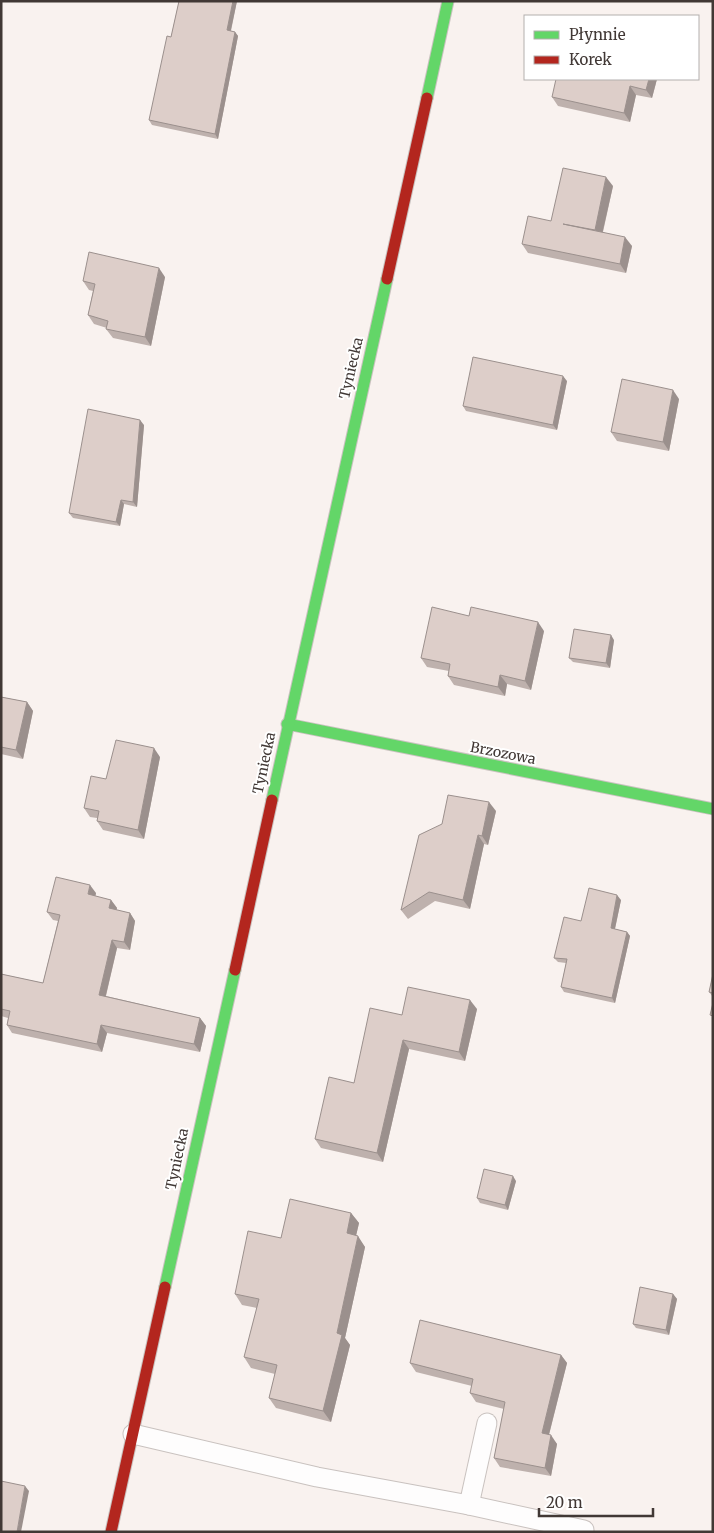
<svg xmlns="http://www.w3.org/2000/svg" width="714" height="1533" font-family="Merriweather,serif">
	<rect width="100%" height="100%" fill="#f9f2ef"/>
	<g fill="none" stroke-linecap="round" stroke-linejoin="round">
		<g stroke="#c9c2bf" stroke-width="21">
			<g id="lane">
				<path d="M 133,1434 L 317,1477 L 469,1505 L 584,1530"/>
				<path d="M 469,1505 L 487,1423"/>
			</g>
		</g>
		<g stroke="#c9c2bf" stroke-width="13">
			<g id="fast">
				<path d="M 427,98 L 448,1"/>
				<path d="M 287,724 L 713,809"/>
				<path d="M 272,800 L 387,279"/>
				<path d="M 165,1287 L 235,970"/>
			</g>
		</g>
		<g stroke="#c9c2bf" stroke-width="13">
			<g id="jam">
				<path d="M 387,279 L 427,98"/>
				<path d="M 235,970 L 272,800"/>
				<path d="M 111,1532 L 165,1287"/>
			</g>
		</g>
		<use href="#lane" stroke="#fefdfd" stroke-width="19"/>
		<use href="#fast" stroke="#63d668" stroke-width="11"/>
		<use href="#jam" stroke="#b3261e" stroke-width="11"/>
	</g>
	<g fill="#beb1ad">
		<path d="M 179,1 L 237,1 L 231,31 L 235,32 L 238,36 L 218,139 L 152,125 L 149,120 L 171,37 Z"/>
		<path d="M 657,79 L 652,98 L 636,95 L 630,122 L 558,106 L 552,97 Z"/>
		<path d="M 613,186 L 603,232 L 632,246 L 626,273 L 528,253 L 522,244 L 551,221 Z"/>
		<path d="M 165,277 L 151,346 L 113,338 L 106,329 L 107,328 L 94,324 L 88,315 L 93,291 L 89,290 L 83,281 Z"/>
		<path d="M 567,381 L 557,430 L 466,411 L 463,406 Z"/>
		<path d="M 679,399 L 669,451 L 617,441 L 611,432 Z"/>
		<path d="M 144,425 L 137,507 L 124,504 L 120,526 L 73,518 L 69,513 Z"/>
		<path d="M 544,631 L 531,690 L 507,684 L 505,696 L 454,685 L 448,676 L 449,671 L 427,667 L 421,658 Z"/>
		<path d="M 614,640 L 610,668 L 573,662 L 569,658 Z"/>
		<path d="M 1,697 L 27,702 L 33,711 L 23,759 L 1,754 Z"/>
		<path d="M 160,757 L 144,839 L 103,830 L 97,821 L 97,818 L 90,817 L 84,808 L 106,779 Z"/>
		<path d="M 496,811 L 488,845 L 484,844 L 470,909 L 435,901 L 408,919 L 401,910 Z"/>
		<path d="M 96,893 L 95,896 L 111,900 L 117,908 L 116,910 L 130,913 L 135,921 L 130,950 L 117,948 L 106,996 L 200,1018 L 206,1026 L 200,1052 L 107,1033 L 102,1052 L 12,1033 L 7,1025 L 8,1018 L 1,1016 L 1,974 L 43,983 L 58,921 L 53,920 L 47,912 Z"/>
		<path d="M 621,900 L 615,929 L 627,932 L 630,936 L 615,1003 L 564,992 L 561,987 L 566,963 L 558,962 L 554,958 L 581,921 Z"/>
		<path d="M 713,974 L 713,997 L 709,992 Z"/>
		<path d="M 477,1009 L 465,1061 L 409,1049 L 383,1162 L 321,1148 L 315,1139 L 402,1015 Z"/>
		<path d="M 516,1181 L 508,1210 L 480,1203 L 477,1198 Z"/>
		<path d="M 351,1213 L 359,1223 L 356,1236 L 365,1247 L 345,1338 L 350,1345 L 331,1422 L 276,1408 L 269,1398 L 275,1374 L 251,1368 L 244,1357 L 257,1308 L 242,1305 L 235,1294 L 281,1238 Z"/>
		<path d="M 673,1294 L 677,1299 L 669,1335 L 636,1328 L 633,1324 Z"/>
		<path d="M 561,1355 L 567,1363 L 549,1435 L 557,1444 L 551,1476 L 500,1467 L 494,1458 L 504,1409 L 476,1402 L 470,1393 L 472,1386 L 416,1372 L 410,1363 Z"/>
	</g>
	<g fill="#9b908d">
		<path d="M 233,1 L 237,1 L 230,34 L 227,30 Z"/>
		<path d="M 235,32 L 238,36 L 218,139 L 215,134 Z"/>
		<path d="M 649,79 L 657,79 L 652,98 L 646,90 Z"/>
		<path d="M 630,86 L 636,95 L 630,122 L 624,113 Z"/>
		<path d="M 606,177 L 613,186 L 601,239 L 595,230 Z"/>
		<path d="M 625,237 L 632,246 L 626,273 L 620,264 Z"/>
		<path d="M 159,268 L 165,277 L 151,346 L 145,337 Z"/>
		<path d="M 563,376 L 567,381 L 557,430 L 553,425 Z"/>
		<path d="M 673,390 L 679,399 L 669,451 L 663,442 Z"/>
		<path d="M 140,420 L 144,425 L 137,507 L 133,502 Z"/>
		<path d="M 121,500 L 124,504 L 120,526 L 116,522 Z"/>
		<path d="M 538,622 L 544,631 L 531,690 L 525,681 Z"/>
		<path d="M 611,635 L 614,640 L 610,668 L 606,663 Z"/>
		<path d="M 500,675 L 507,684 L 505,696 L 498,687 Z"/>
		<path d="M 27,702 L 33,711 L 23,759 L 16,750 Z"/>
		<path d="M 154,748 L 160,757 L 144,839 L 138,830 Z"/>
		<path d="M 489,802 L 496,811 L 488,845 L 482,836 Z"/>
		<path d="M 478,835 L 484,844 L 470,909 L 463,900 Z"/>
		<path d="M 90,885 L 96,893 L 94,903 L 88,894 Z"/>
		<path d="M 617,895 L 621,900 L 614,933 L 611,928 Z"/>
		<path d="M 111,900 L 117,908 L 115,916 L 109,908 Z"/>
		<path d="M 130,913 L 135,921 L 130,950 L 124,942 Z"/>
		<path d="M 627,932 L 630,936 L 615,1003 L 612,998 Z"/>
		<path d="M 112,940 L 117,948 L 104,1003 L 99,995 Z"/>
		<path d="M 470,1000 L 477,1009 L 465,1061 L 459,1052 Z"/>
		<path d="M 200,1018 L 206,1026 L 200,1052 L 194,1044 Z"/>
		<path d="M 101,1025 L 107,1033 L 102,1052 L 97,1044 Z"/>
		<path d="M 403,1040 L 409,1049 L 383,1162 L 377,1153 Z"/>
		<path d="M 513,1176 L 516,1181 L 508,1210 L 505,1205 Z"/>
		<path d="M 351,1213 L 359,1223 L 354,1244 L 347,1233 Z"/>
		<path d="M 358,1236 L 365,1247 L 345,1338 L 350,1345 L 331,1422 L 323,1411 L 337,1333 Z"/>
		<path d="M 673,1294 L 677,1299 L 669,1335 L 666,1330 Z"/>
		<path d="M 561,1355 L 567,1363 L 547,1442 L 542,1433 Z"/>
		<path d="M 551,1435 L 557,1444 L 551,1476 L 545,1468 Z"/>
		<path d="M 25,1486 L 29,1491 L 21,1532 L 17,1532 Z"/>
	</g>
	<g fill="#ddcec9" stroke="#9b908d">
		<path d="M 179,1 L 233,1 L 227,30 L 235,32 L 215,134 L 149,120 L 167,36 L 171,37 Z"/>
		<path d="M 556,79 L 649,79 L 646,90 L 630,86 L 624,113 L 552,97 Z"/>
		<path d="M 563,168 L 606,177 L 595,230 L 563,224 L 625,237 L 620,264 L 522,244 L 528,216 L 551,221 Z"/>
		<path d="M 89,252 L 159,268 L 145,337 L 106,329 L 108,321 L 88,315 L 95,284 L 83,281 Z"/>
		<path d="M 473,357 L 563,376 L 553,425 L 463,406 Z"/>
		<path d="M 622,379 L 673,390 L 663,442 L 611,432 Z"/>
		<path d="M 88,409 L 140,420 L 133,502 L 121,500 L 116,522 L 69,513 Z"/>
		<path d="M 432,607 L 469,616 L 471,607 L 538,622 L 525,681 L 500,675 L 498,687 L 448,676 L 450,664 L 421,658 Z"/>
		<path d="M 574,629 L 611,635 L 606,663 L 569,658 Z"/>
		<path d="M 1,697 L 27,702 L 16,750 L 1,747 Z"/>
		<path d="M 116,740 L 154,748 L 138,830 L 97,821 L 99,811 L 84,808 L 91,776 L 106,779 Z"/>
		<path d="M 448,795 L 489,802 L 482,836 L 478,835 L 463,900 L 429,892 L 401,910 L 419,835 L 442,824 Z"/>
		<path d="M 56,877 L 90,885 L 88,894 L 111,900 L 109,908 L 130,913 L 124,942 L 112,940 L 99,995 L 200,1018 L 194,1044 L 101,1025 L 97,1044 L 7,1025 L 10,1011 L 1,1009 L 1,974 L 43,983 L 60,915 L 47,912 Z"/>
		<path d="M 589,888 L 617,895 L 611,928 L 627,932 L 612,998 L 561,987 L 567,959 L 554,958 L 564,917 L 581,921 Z"/>
		<path d="M 713,974 L 713,993 L 709,992 Z"/>
		<path d="M 408,987 L 470,1000 L 459,1052 L 403,1040 L 377,1153 L 315,1139 L 329,1077 L 354,1083 L 370,1008 L 402,1015 Z"/>
		<path d="M 713,1003 L 713,1016 L 710,1015 Z"/>
		<path d="M 484,1169 L 513,1176 L 505,1205 L 477,1198 Z"/>
		<path d="M 290,1199 L 351,1213 L 347,1233 L 358,1236 L 337,1333 L 342,1335 L 323,1411 L 269,1398 L 277,1365 L 244,1357 L 259,1299 L 235,1294 L 248,1231 L 281,1238 Z"/>
		<path d="M 640,1287 L 673,1294 L 666,1330 L 633,1324 Z"/>
		<path d="M 420,1320 L 561,1355 L 542,1433 L 551,1435 L 545,1468 L 494,1458 L 505,1402 L 470,1393 L 473,1379 L 410,1363 Z"/>
		<path d="M 1,1481 L 25,1486 L 17,1532 L 1,1532 Z"/>
	</g>
	<g text-anchor="middle" stroke-width="4" stroke-linejoin="round" paint-order="stroke">
		<g font-size="14" fill="#413835" stroke="#fff">
			<text transform="translate(351 368) rotate(-77)" y="5">Tyniecka</text>
			<text transform="translate(503 753) rotate(11)" y="5">Brzozowa</text>
			<text transform="translate(264 763) rotate(-78)" y="5">Tyniecka</text>
			<text transform="translate(177 1159) rotate(-78)" y="5">Tyniecka</text>
		</g>
	</g>
	<rect width="714" height="1533" fill="none" stroke="#413835" stroke-width="5"/>
	<rect x="524" y="15" width="175" height="65" fill="#ffffff" stroke="#b3afae"/>
	<rect x="534" y="31" width="25" height="8" fill="#63d668" stroke="#b3afae"/>
	<text x="569" y="40" font-size="15" fill="#413835">Płynnie</text>
	<rect x="534" y="56" width="25" height="8" fill="#b3261e" stroke="#b3afae"/>
	<text x="569" y="65" font-size="15" fill="#413835">Korek</text>
	<path d="M539 1508v8h114v-8" fill="none" stroke="#413835" stroke-width="2.5"/>
	<text x="546" y="1508" font-size="15" fill="#413835" stroke="#ffffff" stroke-width="4" paint-order="stroke">20 m</text>
</svg>
